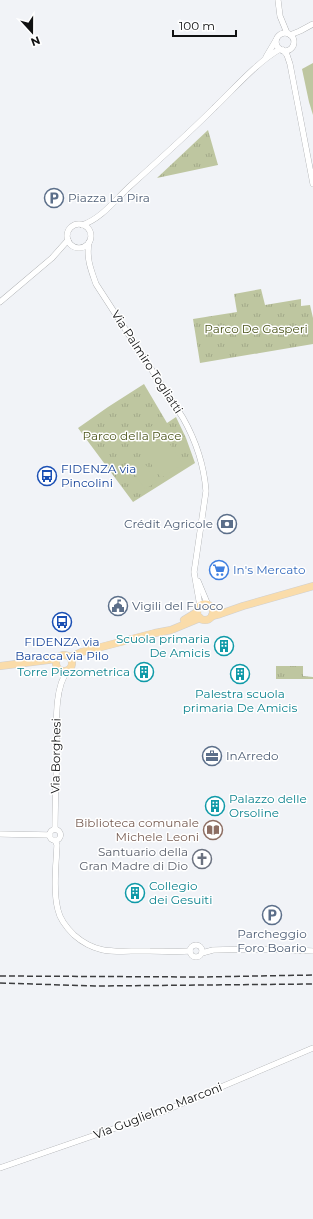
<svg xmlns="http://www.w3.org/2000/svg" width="313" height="1219" font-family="Montserrat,sans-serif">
	<defs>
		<pattern id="grass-tufts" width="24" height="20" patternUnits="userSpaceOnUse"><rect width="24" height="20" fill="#bec6a0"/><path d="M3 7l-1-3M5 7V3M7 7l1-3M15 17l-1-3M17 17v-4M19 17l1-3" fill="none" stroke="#a2a989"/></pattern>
	</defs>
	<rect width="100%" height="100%" fill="#f1f3f7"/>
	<g fill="url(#grass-tufts)">
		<path d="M 208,130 L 218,165 L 157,178 Z"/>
		<path d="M 261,289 L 265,305 L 301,299 L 301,306 L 310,305 L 313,318 L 313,344 L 200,363 L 193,319 L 237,312 L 234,294 Z"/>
		<path d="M 144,384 L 167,423 L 176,417 L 186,438 L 195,463 L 133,502 L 78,428 L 108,407 Z"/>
		<path d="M 276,666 L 303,666 L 303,676 L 313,677 L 313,679 L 276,679 Z"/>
	</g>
	<g fill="#bec6a0">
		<path d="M 313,63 L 313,115 L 309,102 L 302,69 Z"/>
		<path d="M 156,423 L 183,464 L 161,478 L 134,439 Z"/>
		<path d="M 146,465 L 157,482 L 145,489 L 134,473 Z"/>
	</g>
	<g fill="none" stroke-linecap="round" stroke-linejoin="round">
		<g stroke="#9b9da0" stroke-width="6">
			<g id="minor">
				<path d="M 278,0 L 280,16 L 287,33"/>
				<circle cx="285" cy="42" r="9"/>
				<path d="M 290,35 L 300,31 L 313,24"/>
				<path d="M 283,50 L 287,55 L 290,64 L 313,184"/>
				<path d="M 266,57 L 276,40"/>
				<circle cx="79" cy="236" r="12"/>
				<path d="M 82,225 C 101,219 115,200 129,187 C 158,161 187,135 214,108 C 234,89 256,63 280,49"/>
				<path d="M 89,242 C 86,258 91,270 96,284 L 183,418 C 196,441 204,465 206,491 L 195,566 L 194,572 L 200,606"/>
				<path d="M 0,302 L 52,258 L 68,240"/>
				<path d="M 198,581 L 208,605"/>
				<path d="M 55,829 C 55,803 56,778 57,752 C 57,728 53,689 68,670"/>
				<circle cx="55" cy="835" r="5.5"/>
				<path d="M 0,834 L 50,835"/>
				<path d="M 55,840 L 57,845 C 56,865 53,891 58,910 C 60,920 67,928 74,935 C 99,957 120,950 150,951 C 163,951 176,952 190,951"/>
				<circle cx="196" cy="951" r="6"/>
				<path d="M 202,953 L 213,950 L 262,949 L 313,951"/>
				<path d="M 0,1168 L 162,1112 L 313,1048"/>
			</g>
		</g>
		<g stroke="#cfcfd0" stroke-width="8">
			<g id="major">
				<circle cx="205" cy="612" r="8"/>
				<path d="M 212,616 L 220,614 L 243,606 L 313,586"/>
				<path d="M 184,620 L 197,612"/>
				<circle cx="64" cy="663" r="8"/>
				<path d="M 70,657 L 82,652 L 155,633 L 171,630 L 200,618"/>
				<path d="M 0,666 L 56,659"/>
			</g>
		</g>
		<use href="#minor" stroke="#fff" stroke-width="5.5"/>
		<use href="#major" stroke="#fadcaa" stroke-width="7"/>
		<g stroke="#3c3d3f" stroke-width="1.5" stroke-dasharray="6 3" stroke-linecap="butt">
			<path d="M 0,976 L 201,977 L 313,975"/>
			<path d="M 0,983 L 95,986 L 313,984"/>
		</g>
	</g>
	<defs>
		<g id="parking-ring" transform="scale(1)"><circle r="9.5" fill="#fff" stroke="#5c6f8a" stroke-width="1.5"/><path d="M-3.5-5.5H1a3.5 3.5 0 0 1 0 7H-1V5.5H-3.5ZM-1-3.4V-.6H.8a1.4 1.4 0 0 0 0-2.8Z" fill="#5c6f8a"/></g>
		<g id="bus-ring" transform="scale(1)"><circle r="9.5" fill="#fff" stroke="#1a4fb4" stroke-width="1.5"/><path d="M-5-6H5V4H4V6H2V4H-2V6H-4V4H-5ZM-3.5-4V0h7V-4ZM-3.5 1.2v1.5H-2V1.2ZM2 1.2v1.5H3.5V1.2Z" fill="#1a4fb4"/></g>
		<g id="bank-ring" transform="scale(1)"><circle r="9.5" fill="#fff" stroke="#5c6f8a" stroke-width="1.5"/><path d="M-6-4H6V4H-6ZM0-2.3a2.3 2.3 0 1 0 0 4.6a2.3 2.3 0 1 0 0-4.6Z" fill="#5c6f8a"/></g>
		<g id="supermarket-ring" transform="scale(1)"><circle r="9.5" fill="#fff" stroke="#3f7fe0" stroke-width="1.5"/><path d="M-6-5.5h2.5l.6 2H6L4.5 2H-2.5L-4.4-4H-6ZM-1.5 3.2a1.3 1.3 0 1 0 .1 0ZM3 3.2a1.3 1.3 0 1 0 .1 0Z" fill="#3f7fe0"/></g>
		<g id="civic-ring" transform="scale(1)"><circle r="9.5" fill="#fff" stroke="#5c6f8a" stroke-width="1.5"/><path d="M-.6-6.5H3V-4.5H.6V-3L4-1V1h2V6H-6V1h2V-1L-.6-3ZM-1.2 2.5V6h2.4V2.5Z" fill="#5c6f8a"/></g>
		<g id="building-ring" transform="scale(1)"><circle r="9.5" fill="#fff" stroke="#0f9aa8" stroke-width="1.5"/><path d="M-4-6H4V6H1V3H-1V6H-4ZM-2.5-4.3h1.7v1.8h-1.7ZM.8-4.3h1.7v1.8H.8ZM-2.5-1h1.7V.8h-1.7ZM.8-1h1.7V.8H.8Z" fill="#0f9aa8"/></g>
		<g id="office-ring" transform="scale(1)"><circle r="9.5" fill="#fff" stroke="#5c6f8a" stroke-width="1.5"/><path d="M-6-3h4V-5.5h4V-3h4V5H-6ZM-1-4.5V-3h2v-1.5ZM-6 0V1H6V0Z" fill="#5c6f8a"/></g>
		<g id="library-ring" transform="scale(1)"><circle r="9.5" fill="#fff" stroke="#8d6e63" stroke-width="1.5"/><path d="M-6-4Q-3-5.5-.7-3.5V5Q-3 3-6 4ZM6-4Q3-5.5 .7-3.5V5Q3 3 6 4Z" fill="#8d6e63"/></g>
		<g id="church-ring" transform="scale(1)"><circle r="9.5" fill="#fff" stroke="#6b7280" stroke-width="1.5"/><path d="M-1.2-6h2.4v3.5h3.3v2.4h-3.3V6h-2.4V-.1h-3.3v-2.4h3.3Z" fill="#6b7280"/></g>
	</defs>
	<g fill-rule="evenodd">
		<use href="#parking-ring" x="54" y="198"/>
		<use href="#bus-ring" x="47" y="476"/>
		<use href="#bank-ring" x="227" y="524"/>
		<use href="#supermarket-ring" x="219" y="570"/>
		<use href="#civic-ring" x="118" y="606"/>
		<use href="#bus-ring" x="62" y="622"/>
		<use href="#building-ring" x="224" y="646"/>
		<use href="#building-ring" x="144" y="672"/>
		<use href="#building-ring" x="240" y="674"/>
		<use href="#office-ring" x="212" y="756"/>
		<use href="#building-ring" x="215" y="806"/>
		<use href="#library-ring" x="213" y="830"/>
		<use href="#church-ring" x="202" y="859"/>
		<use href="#building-ring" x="135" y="893"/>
		<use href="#parking-ring" x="272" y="915"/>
	</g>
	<g text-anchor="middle" stroke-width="3" stroke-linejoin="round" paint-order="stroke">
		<g font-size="12" fill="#4e5e75" stroke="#fff" text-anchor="start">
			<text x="68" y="202">Piazza La Pira</text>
			<text x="213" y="528" text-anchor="end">Crédit Agricole</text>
			<text x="132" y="610">Vigili del Fuoco</text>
			<text x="226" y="760">InArredo</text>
			<text x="272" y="938" text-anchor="middle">Parcheggio<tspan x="272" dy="14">Foro Boario</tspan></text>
		</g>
		<g font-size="12" fill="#4b551b" stroke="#fff">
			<text x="256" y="333">Parco De Gasperi</text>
			<text x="132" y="440">Parco della Pace</text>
		</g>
		<g font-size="12" fill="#101112" stroke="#fff">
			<text transform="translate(147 362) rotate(57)" y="4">Via Palmiro Togliatti</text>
			<text transform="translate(56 756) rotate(-89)" y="4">Via Borghesi</text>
			<text transform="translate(158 1111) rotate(-21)" y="4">Via Guglielmo Marconi</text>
		</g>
		<g font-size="12" fill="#164399" stroke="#fff" text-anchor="start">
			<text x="61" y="473">FIDENZA via<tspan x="61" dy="14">Pincolini</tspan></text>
			<text x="62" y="646" text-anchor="middle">FIDENZA via<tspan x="62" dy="14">Baracca via Pilo</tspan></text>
		</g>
		<g font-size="12" fill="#366cbe" stroke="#fff" text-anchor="start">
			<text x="233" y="574">In's Mercato</text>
		</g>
		<g font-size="12" fill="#0d838f" stroke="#fff" text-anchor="end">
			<text x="210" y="643">Scuola primaria<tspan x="210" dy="14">De Amicis</tspan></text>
			<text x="130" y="676">Torre Piezometrica</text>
			<text x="240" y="698" text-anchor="middle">Palestra scuola<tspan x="240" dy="14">primaria De Amicis</tspan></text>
			<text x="229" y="803" text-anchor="start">Palazzo delle<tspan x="229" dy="14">Orsoline</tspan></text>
			<text x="149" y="890" text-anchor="start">Collegio<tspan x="149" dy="14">dei Gesuiti</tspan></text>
		</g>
		<g font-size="12" fill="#785e54" stroke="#fff" text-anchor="end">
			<text x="199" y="827">Biblioteca comunale<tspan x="199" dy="14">Michele Leoni</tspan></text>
		</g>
		<g font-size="12" fill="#5b616d" stroke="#fff" text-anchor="end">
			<text x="188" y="856">Santuario della<tspan x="188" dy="14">Gran Madre di Dio</tspan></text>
		</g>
	</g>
	<g transform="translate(32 32) rotate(159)" stroke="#ffffff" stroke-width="3" paint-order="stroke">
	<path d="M0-3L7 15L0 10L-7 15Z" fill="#101112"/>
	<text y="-6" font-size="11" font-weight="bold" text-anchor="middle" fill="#101112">N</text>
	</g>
	<path d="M173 30v6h63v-6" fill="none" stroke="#101112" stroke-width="2"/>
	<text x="179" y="30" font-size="12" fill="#101112" stroke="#ffffff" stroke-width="3" paint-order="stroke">100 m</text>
</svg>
